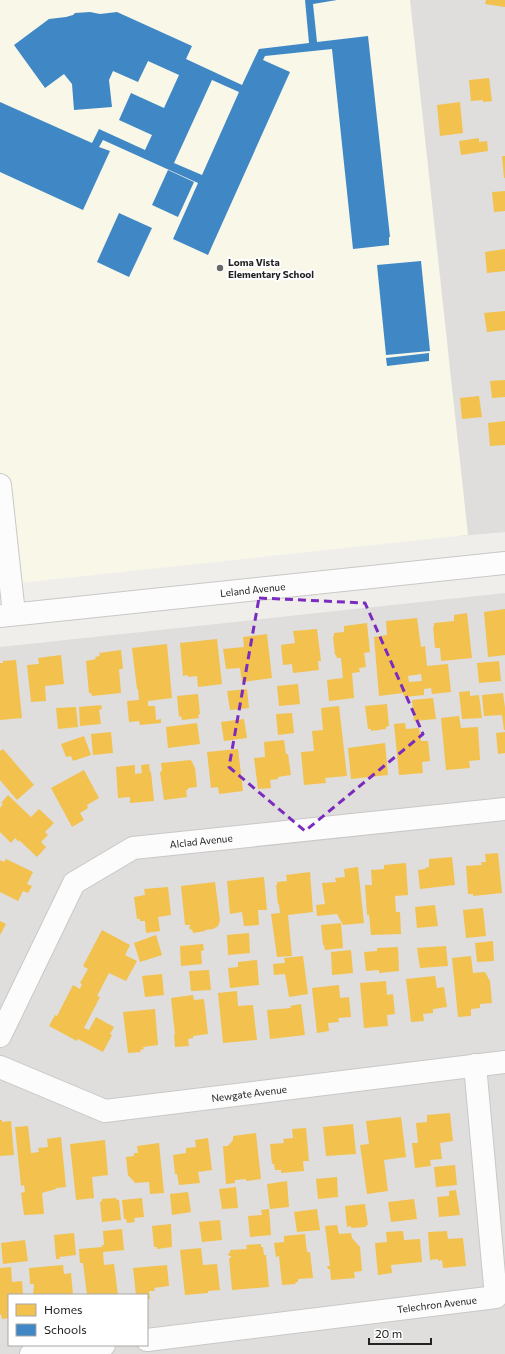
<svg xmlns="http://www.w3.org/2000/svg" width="505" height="1354" font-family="Commissioner,sans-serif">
	<rect width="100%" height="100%" fill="#f0eeeb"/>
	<g fill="#dfdedc" fill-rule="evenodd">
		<path d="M 408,0 L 505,0 L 505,532 L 460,536 Z"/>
		<path d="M 505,593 L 505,1354 L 0,1354 L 0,647 ZM 9,1295 L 147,1295 L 147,1345 L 9,1345 Z"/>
	</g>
	<path fill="#f8f7e8" d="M 0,0 L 410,0 L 468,535 L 0,585 Z"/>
	<g fill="#f2c14e" fill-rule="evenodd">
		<path d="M 486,0 L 505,0 L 505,7 L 485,4 Z"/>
		<path d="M 489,78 L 492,101 L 483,102 L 483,100 L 471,101 L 469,80 Z"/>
		<path d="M 460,102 L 463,133 L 440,136 L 437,105 Z"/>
		<path d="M 479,138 L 479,142 L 487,141 L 488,151 L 461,155 L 459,141 Z"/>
		<path d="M 502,156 L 505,156 L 505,178 L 504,178 Z"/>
		<path d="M 505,191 L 505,211 L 494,212 L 492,192 Z"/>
		<path d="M 505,249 L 505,271 L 487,273 L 485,252 Z"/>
		<path d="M 505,311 L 505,330 L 487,332 L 484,313 Z"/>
		<path d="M 505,380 L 505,397 L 492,398 L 490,381 Z"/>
		<path d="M 479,396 L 482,417 L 462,419 L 460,398 Z"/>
		<path d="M 505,421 L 505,445 L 490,446 L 488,423 Z"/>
		<path d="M 505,609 L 505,655 L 488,657 L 484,612 Z"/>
		<path d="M 467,613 L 472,658 L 441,661 L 440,648 L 435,648 L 433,627 L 434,627 L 434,623 L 454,621 L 454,615 Z"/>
		<path d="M 417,618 L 421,647 L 425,646 L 427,666 L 448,664 L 451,692 L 432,694 L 431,688 L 424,689 L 424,695 L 404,697 L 403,693 L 379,696 L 374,637 L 387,635 L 386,621 ZM 421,674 L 422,681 L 409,682 L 408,676 Z"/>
		<path d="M 367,623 L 370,652 L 364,653 L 366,667 L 359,668 L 360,672 L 352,673 L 354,698 L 329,701 L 327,680 L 343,678 L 341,658 L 337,658 L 336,655 L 335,655 L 333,637 L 334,636 L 334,633 L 344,632 L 344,626 Z"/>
		<path d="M 317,629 L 321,661 L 318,661 L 319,670 L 293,673 L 292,664 L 283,665 L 281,645 L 295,643 L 293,631 Z"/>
		<path d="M 267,634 L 272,678 L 242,682 L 240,668 L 226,669 L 223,649 L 244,647 L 243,637 Z"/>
		<path d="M 217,639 L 222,684 L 198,687 L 197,676 L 188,677 L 188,675 L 183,676 L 180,643 Z"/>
		<path d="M 167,644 L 172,698 L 148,701 L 148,706 L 155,706 L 156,720 L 161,719 L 161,723 L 140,725 L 139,721 L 129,722 L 127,701 L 139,700 L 138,689 L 137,689 L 132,648 Z"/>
		<path d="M 121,650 L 123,669 L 119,669 L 121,693 L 92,696 L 91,693 L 89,693 L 86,661 L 96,659 L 95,657 L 100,656 L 99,653 Z"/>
		<path d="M 61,655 L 64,684 L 45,686 L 46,701 L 31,702 L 27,665 L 39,664 L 38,658 Z"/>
		<path d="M 16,660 L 22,718 L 0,720 L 0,663 L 3,663 L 3,661 Z"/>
		<path d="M 499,661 L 501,681 L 479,683 L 477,663 Z"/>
		<path d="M 298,684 L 300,704 L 279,706 L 277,686 Z"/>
		<path d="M 247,689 L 249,708 L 230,710 L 227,691 Z"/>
		<path d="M 470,691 L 470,696 L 479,695 L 482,718 L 462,719 L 459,692 Z"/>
		<path d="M 503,693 L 505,708 L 505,730 L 504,730 L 502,715 L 484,716 L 482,695 Z"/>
		<path d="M 198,694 L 200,714 L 198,715 L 199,718 L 182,720 L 181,716 L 179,717 L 177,696 Z"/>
		<path d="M 433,698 L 436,719 L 414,721 L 412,700 Z"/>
		<path d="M 387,704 L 389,726 L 386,727 L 386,729 L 371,731 L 371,729 L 368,729 L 365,706 Z"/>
		<path d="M 101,705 L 102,709 L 99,710 L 101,724 L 80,726 L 79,707 Z"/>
		<path d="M 339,706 L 347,776 L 325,778 L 326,783 L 304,785 L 301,752 L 314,751 L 312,731 L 323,730 L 321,708 Z"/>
		<path d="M 76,707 L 78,727 L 58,729 L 56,708 Z"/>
		<path d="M 292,713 L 294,733 L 278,735 L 276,714 Z"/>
		<path d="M 459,716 L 461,728 L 478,727 L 480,760 L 469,761 L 470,768 L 446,770 L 441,718 Z"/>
		<path d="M 244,719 L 247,738 L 224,741 L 221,722 Z"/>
		<path d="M 197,723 L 200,744 L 168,748 L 166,727 Z"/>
		<path d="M 405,723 L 406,729 L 419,728 L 421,741 L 428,741 L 430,761 L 422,762 L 423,773 L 399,775 L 394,724 Z"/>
		<path d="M 111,732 L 113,753 L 93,755 L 91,734 Z"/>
		<path d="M 505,732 L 505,753 L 498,754 L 496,733 Z"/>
		<path d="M 84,736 L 91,755 L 73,761 L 71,756 L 66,757 L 61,744 Z"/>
		<path d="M 284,740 L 286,754 L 288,754 L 291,775 L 278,777 L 278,779 L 270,780 L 271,788 L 258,789 L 254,758 L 265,757 L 264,742 Z"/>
		<path d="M 385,743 L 388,775 L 351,779 L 348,748 Z"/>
		<path d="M 3,749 L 34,785 L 17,800 L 0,780 L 0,751 Z"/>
		<path d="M 238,749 L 243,791 L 219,794 L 218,787 L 211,788 L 207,752 Z"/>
		<path d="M 191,760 L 195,768 L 197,787 L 188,788 L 188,790 L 186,790 L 187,797 L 164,800 L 160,772 L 162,771 L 161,763 Z"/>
		<path d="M 149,764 L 150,772 L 151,772 L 154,801 L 130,803 L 130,797 L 118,798 L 116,767 L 135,765 L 135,774 L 142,773 L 141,765 Z"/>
		<path d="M 84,770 L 99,798 L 87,805 L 88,808 L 80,813 L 84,820 L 72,827 L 51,788 Z"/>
		<path d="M 8,795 L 31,817 L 39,809 L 54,823 L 45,832 L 48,835 L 41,842 L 46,847 L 37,857 L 19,840 L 19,842 L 15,838 L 11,843 L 0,832 L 0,808 L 3,804 L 1,803 Z"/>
		<path d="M 498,853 L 502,893 L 473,896 L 473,894 L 468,894 L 466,866 L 482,865 L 481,862 L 486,862 L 485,854 Z"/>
		<path d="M 452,857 L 455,885 L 420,889 L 418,870 L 425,869 L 425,868 L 429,867 L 429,859 Z"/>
		<path d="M 6,859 L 33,872 L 27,884 L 32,886 L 28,893 L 23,891 L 18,901 L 0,892 L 0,860 L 4,862 Z"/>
		<path d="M 406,863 L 408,895 L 395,896 L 396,912 L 400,912 L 401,934 L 371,935 L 369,915 L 367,915 L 365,885 L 372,885 L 371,870 L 384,869 L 384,865 Z"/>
		<path d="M 358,867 L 364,923 L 343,925 L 337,914 L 317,916 L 316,905 L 325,904 L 322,883 L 336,882 L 335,878 L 345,877 L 344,869 Z"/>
		<path d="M 310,872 L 313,912 L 288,915 L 292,956 L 277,957 L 271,914 L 280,913 L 279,904 L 278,905 L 276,885 L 277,885 L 277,882 L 287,881 L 286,875 Z"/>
		<path d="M 264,877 L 267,910 L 258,910 L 259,925 L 244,926 L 242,912 L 230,914 L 227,881 Z"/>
		<path d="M 215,882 L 220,921 L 218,926 L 213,929 L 205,930 L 205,931 L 193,933 L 192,929 L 190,930 L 189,927 L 191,925 L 185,925 L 181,886 Z"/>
		<path d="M 168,887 L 171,915 L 158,917 L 160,931 L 146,933 L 145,921 L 140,921 L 140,919 L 137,919 L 134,897 L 145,895 L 144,889 Z"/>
		<path d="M 435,905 L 438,926 L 417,928 L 415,907 Z"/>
		<path d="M 483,908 L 486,936 L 466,938 L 463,910 Z"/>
		<path d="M 0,921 L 6,924 L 0,935 Z"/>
		<path d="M 341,923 L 343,948 L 325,950 L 324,945 L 323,945 L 321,925 Z"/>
		<path d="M 102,930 L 130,945 L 125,955 L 137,961 L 126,981 L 109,973 L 97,996 L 100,997 L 84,1028 L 89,1030 L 96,1017 L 114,1027 L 110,1034 L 112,1035 L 103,1052 L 78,1039 L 77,1041 L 49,1026 L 55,1015 L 57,1016 L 73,985 L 80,989 L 82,984 L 80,983 L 88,969 L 83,966 Z"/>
		<path d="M 249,933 L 250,953 L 228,955 L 227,935 Z"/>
		<path d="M 156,935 L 162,955 L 140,962 L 134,943 Z"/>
		<path d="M 493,941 L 494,961 L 477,962 L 475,943 Z"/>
		<path d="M 203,944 L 204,950 L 201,951 L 202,964 L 181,966 L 180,946 Z"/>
		<path d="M 446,946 L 448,966 L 420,968 L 417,948 Z"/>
		<path d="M 398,947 L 399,971 L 379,973 L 379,970 L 366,971 L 364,952 L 377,951 L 377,948 Z"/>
		<path d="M 351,950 L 353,973 L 332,975 L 331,952 Z"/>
		<path d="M 303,956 L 308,994 L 289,997 L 285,974 L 274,975 L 273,964 L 285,963 L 284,958 Z"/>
		<path d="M 471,956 L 473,973 L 485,972 L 490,981 L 492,1003 L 480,1004 L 480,1008 L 471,1009 L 471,1016 L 458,1017 L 452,958 Z"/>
		<path d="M 257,960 L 259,985 L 230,988 L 228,968 L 238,967 L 238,962 Z"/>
		<path d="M 209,970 L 211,990 L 191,991 L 189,971 Z"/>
		<path d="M 162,974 L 164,995 L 145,997 L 142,976 Z"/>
		<path d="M 435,976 L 437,988 L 444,987 L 447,1007 L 433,1009 L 433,1013 L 423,1014 L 424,1021 L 411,1022 L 406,979 Z"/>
		<path d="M 386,981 L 387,995 L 393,994 L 395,1014 L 387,1015 L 388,1026 L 364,1028 L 360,983 Z"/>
		<path d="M 339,985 L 340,998 L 349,997 L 351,1017 L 338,1018 L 339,1022 L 328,1023 L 329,1031 L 317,1033 L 312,988 Z"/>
		<path d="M 237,991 L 238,1006 L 253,1005 L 257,1040 L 223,1043 L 218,993 Z"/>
		<path d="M 193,995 L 194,1000 L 204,999 L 208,1034 L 193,1036 L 193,1038 L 188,1039 L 189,1046 L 175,1047 L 174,1035 L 175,1035 L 171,998 Z"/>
		<path d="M 301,1004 L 305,1035 L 270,1039 L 267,1010 L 291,1008 L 290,1006 Z"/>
		<path d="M 155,1009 L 158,1045 L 143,1047 L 144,1049 L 140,1050 L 141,1052 L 128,1053 L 123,1012 Z"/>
		<path d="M 450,1113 L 453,1141 L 440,1143 L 442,1159 L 430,1160 L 431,1166 L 415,1168 L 412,1143 L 418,1143 L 416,1123 L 427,1122 L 427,1115 Z"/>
		<path d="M 401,1117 L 406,1157 L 384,1160 L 388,1191 L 367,1194 L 360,1145 L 369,1144 L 366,1121 Z"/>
		<path d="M 0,1120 L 2,1120 L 2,1122 L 11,1121 L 14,1155 L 0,1156 Z"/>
		<path d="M 353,1124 L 356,1154 L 326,1156 L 323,1127 Z"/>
		<path d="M 28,1126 L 31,1153 L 39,1152 L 38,1148 L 48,1147 L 47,1139 L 61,1137 L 66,1187 L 56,1188 L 56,1189 L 42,1193 L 44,1214 L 24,1215 L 21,1193 L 25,1192 L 24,1185 L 21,1186 L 15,1127 Z"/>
		<path d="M 306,1128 L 309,1161 L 303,1161 L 304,1171 L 281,1173 L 281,1170 L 275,1170 L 274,1164 L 272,1164 L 270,1144 L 284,1143 L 283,1139 L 293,1138 L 292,1129 Z"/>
		<path d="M 256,1133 L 261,1179 L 246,1181 L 246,1179 L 235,1180 L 235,1183 L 226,1184 L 223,1146 L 228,1146 L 233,1140 L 233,1136 Z"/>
		<path d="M 208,1138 L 212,1170 L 198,1172 L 200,1183 L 179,1185 L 177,1174 L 175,1174 L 173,1155 L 186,1153 L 186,1148 L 196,1147 L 195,1140 Z"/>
		<path d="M 105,1140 L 108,1175 L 92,1177 L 94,1198 L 76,1200 L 70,1144 Z"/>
		<path d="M 159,1143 L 164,1193 L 150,1194 L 149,1182 L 135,1183 L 128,1175 L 126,1157 L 134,1156 L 134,1153 L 138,1153 L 137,1146 Z"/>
		<path d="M 455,1165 L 457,1185 L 436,1187 L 434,1167 Z"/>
		<path d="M 337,1177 L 338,1197 L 318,1199 L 316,1179 Z"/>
		<path d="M 287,1181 L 289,1207 L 270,1209 L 267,1184 Z"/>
		<path d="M 236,1187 L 238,1208 L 222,1209 L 219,1189 Z"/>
		<path d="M 456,1190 L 460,1215 L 439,1217 L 437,1197 L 449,1196 L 449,1191 Z"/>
		<path d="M 188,1192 L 191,1212 L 172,1215 L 170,1194 Z"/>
		<path d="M 116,1198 L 117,1200 L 119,1200 L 121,1220 L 102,1222 L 100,1202 L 102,1201 L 102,1199 Z"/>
		<path d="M 142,1198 L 144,1217 L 134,1218 L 135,1222 L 127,1223 L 126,1219 L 124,1219 L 122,1200 Z"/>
		<path d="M 414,1199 L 417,1219 L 391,1222 L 388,1202 Z"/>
		<path d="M 365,1204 L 368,1225 L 366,1225 L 366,1227 L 351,1228 L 351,1226 L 347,1227 L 345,1206 Z"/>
		<path d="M 269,1209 L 271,1235 L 250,1237 L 248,1216 L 262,1215 L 261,1210 Z"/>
		<path d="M 317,1209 L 320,1230 L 297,1232 L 294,1212 Z"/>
		<path d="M 220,1220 L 222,1240 L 202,1242 L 199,1222 Z"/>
		<path d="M 171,1224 L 172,1247 L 157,1249 L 157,1247 L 154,1247 L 152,1226 Z"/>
		<path d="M 337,1225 L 339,1234 L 351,1233 L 352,1238 L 360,1247 L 362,1271 L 354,1272 L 355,1278 L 331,1280 L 330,1269 L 328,1269 L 327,1266 L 330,1266 L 325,1226 Z"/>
		<path d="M 122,1229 L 124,1250 L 103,1252 L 104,1265 L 114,1264 L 118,1295 L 87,1295 L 83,1263 L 80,1263 L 79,1249 L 102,1247 L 102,1245 L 104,1245 L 103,1231 Z"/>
		<path d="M 403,1231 L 404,1240 L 420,1239 L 422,1262 L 391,1265 L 392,1273 L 378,1275 L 375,1243 L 387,1242 L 386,1232 Z"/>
		<path d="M 447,1231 L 448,1239 L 463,1238 L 466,1266 L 443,1268 L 442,1260 L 438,1261 L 438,1259 L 430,1260 L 428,1232 Z"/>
		<path d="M 74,1233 L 76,1255 L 59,1257 L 60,1259 L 56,1259 L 54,1235 Z"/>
		<path d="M 305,1234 L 307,1252 L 310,1252 L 313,1278 L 298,1279 L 298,1282 L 295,1282 L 296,1284 L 282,1285 L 279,1256 L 276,1257 L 274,1243 L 284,1242 L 284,1236 Z"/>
		<path d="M 25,1240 L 28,1261 L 3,1264 L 1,1243 Z"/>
		<path d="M 261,1244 L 261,1247 L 263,1247 L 264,1255 L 266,1255 L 269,1287 L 232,1290 L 229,1258 L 231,1258 L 231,1256 L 229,1256 L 228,1253 L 230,1253 L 230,1250 L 247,1249 L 246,1245 Z"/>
		<path d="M 201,1248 L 203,1265 L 217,1264 L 220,1290 L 208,1291 L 208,1293 L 185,1295 L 180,1250 Z"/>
		<path d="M 63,1265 L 64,1274 L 71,1273 L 73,1295 L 33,1295 L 34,1284 L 30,1284 L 29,1268 Z"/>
		<path d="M 167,1265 L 169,1286 L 154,1288 L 155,1291 L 149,1291 L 150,1299 L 147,1299 L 147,1295 L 136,1295 L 133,1268 Z"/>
		<path d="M 11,1267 L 12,1282 L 22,1281 L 23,1295 L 9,1295 L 9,1318 L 2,1319 L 1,1314 L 0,1315 L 0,1268 Z"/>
	</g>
	<g fill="#3f88c5" fill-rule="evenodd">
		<path d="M 305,0 L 337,0 L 313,4 L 317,42 L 368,36 L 390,237 L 389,237 L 389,245 L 353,249 L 332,49 L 265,56 L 263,60 L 290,72 L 208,255 L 173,239 L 198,183 L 103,140 L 99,147 L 110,151 L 83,210 L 0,172 L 0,102 L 92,143 L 99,129 L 145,150 L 152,135 L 119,120 L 131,93 L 164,108 L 179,75 L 148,61 L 138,82 L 113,71 L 109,80 L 112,107 L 74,110 L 72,84 L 64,74 L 45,88 L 14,45 L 49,19 L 66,17 L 73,15 L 75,13 L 90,12 L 100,14 L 117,12 L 192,46 L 186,59 L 242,85 L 259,49 L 309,43 ZM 212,80 L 239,92 L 202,175 L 174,163 Z"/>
		<path d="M 168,170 L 194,182 L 178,217 L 152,205 Z"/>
		<path d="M 119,213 L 152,228 L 129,277 L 97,262 Z"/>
		<path d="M 421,261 L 430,351 L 386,355 L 377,265 Z"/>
		<path d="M 429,353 L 429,361 L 387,366 L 386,358 Z"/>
	</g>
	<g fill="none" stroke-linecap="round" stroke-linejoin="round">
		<g stroke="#c9c8c7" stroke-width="24">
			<g id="minor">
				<path d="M 0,485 L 14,614"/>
				<path id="s1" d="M 0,616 L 505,563"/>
				<path id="s2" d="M 0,1036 L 74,883 L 133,848 L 505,809"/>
				<path id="s3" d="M 0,1067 L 105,1111 L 505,1062"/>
				<path id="s4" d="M 147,1340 L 496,1297 L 475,1065"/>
				<path d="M 31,1354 L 104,1345"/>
			</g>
		</g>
		<use href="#minor" stroke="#fdfcfc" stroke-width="22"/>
	</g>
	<path fill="none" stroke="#7b2cbf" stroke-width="3" stroke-dasharray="8 5" stroke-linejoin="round" d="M 259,598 L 365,603 L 423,734 L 305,831 L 229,767 Z"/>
	<circle fill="#6a6968" stroke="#fff" stroke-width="1.5" cx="220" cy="268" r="4"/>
	<g text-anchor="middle" stroke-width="4" stroke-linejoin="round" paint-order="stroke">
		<g font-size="10" font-weight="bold" fill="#222" stroke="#fff" text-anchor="start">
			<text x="228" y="266">Loma Vista<tspan x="228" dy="12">Elementary School</tspan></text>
		</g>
		<g font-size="10" fill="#222" stroke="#fff">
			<text dy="4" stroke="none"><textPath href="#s1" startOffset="254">Leland Avenue</textPath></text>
			<text dy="4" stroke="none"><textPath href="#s2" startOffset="307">Alclad Avenue</textPath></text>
			<text dy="4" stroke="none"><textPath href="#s3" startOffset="259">Newgate Avenue</textPath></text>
			<text dy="4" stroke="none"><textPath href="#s4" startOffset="292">Telechron Avenue</textPath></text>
		</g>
	</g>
	<rect x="8" y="1294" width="140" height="52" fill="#ffffff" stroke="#a7a7a7"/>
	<rect x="16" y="1304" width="20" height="12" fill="#f2c14e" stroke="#a7a7a7"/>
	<text x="44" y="1314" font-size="12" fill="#222222">Homes</text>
	<rect x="16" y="1324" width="20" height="12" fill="#3f88c5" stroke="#a7a7a7"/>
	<text x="44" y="1334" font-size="12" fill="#222222">Schools</text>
	<path d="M369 1338v6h62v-6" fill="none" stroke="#222222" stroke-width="2"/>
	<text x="375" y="1338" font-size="12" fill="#222222" stroke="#ffffff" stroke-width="3" paint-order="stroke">20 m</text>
</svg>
